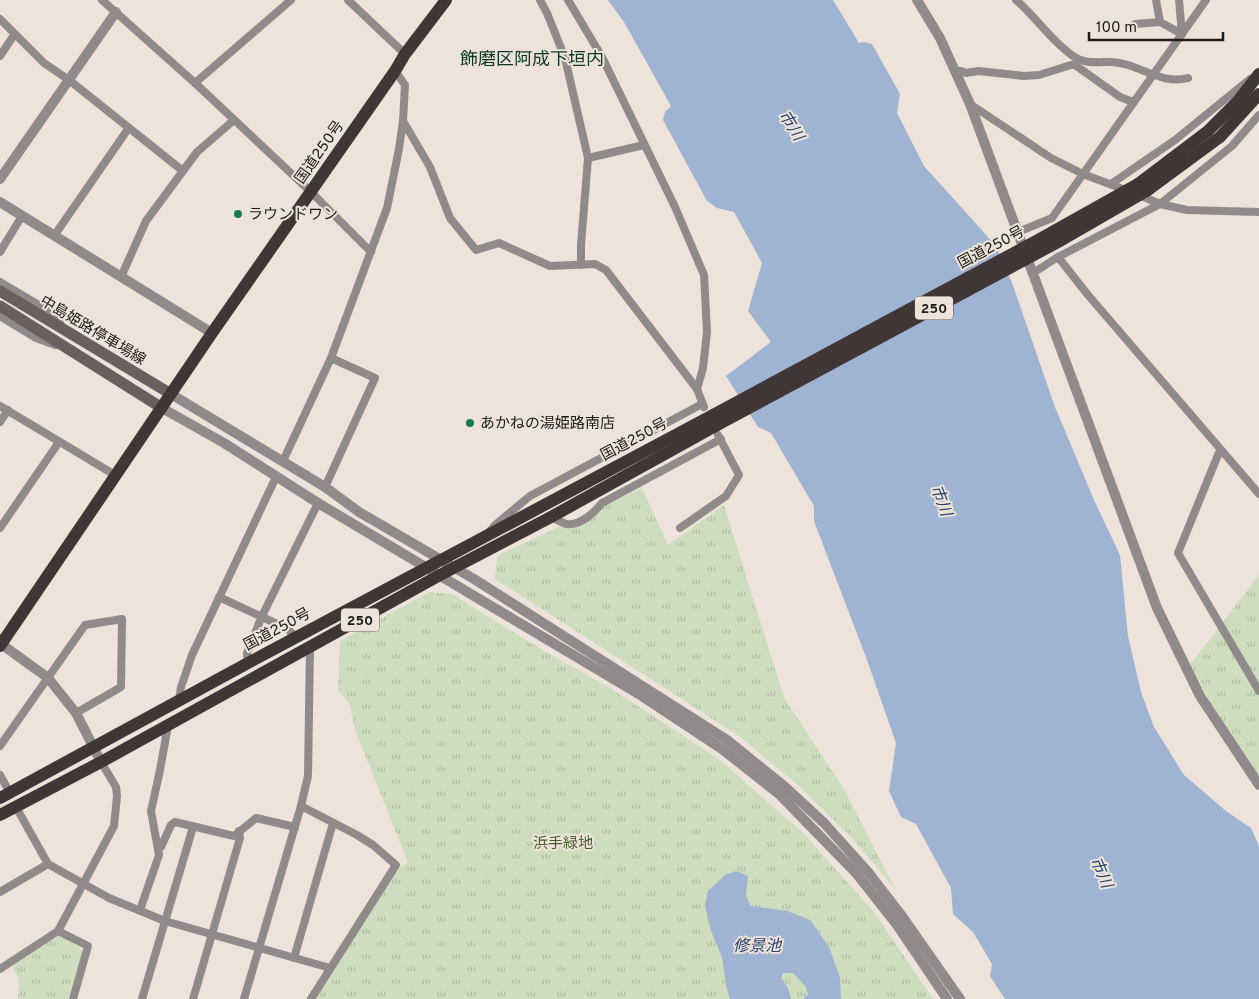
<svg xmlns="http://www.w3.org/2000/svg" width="1259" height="999" font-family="Overpass,'Noto Sans JP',sans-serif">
	<defs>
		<pattern id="park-tufts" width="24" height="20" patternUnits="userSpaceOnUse" patternTransform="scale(1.25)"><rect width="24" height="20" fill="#cdddbe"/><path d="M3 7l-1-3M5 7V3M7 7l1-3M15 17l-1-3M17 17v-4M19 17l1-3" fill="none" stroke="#b0bda3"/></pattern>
	</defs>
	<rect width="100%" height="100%" fill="#ede3da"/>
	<g fill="url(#park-tufts)">
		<path d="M 642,488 L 668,545 L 724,505 L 784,698 L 844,789 L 895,889 L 850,836 L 799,786 L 739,736 L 495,579 L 497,556 Z"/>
		<path d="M 1259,575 L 1259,776 L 1216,713 L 1190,665 Z"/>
		<path d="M 429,592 L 452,594 L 544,651 L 607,686 L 719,759 L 803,833 L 874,912 L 933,999 L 315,999 L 396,870 L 408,862 L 354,727 L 350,704 L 338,690 L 340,641 Z"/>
		<path d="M 58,936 C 68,940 77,943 83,952 L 68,999 L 17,999 C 21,988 19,976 12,966 Z"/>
	</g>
	<g fill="#9fb3d2">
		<path d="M 608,0 L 833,0 L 859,43 L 864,42 L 872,44 L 900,94 L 897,113 L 924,166 L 996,246 L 1012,283 L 1055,407 L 1094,500 L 1120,555 L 1128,636 L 1141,692 L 1154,727 L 1184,775 L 1226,811 L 1251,828 L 1259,846 L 1259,999 L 1005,999 L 990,976 L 992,964 L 973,932 L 953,914 L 951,888 L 916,824 L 901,817 L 889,791 L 896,743 L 867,660 L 814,521 L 814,506 L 771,433 L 758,427 L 726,376 L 771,342 L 748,311 L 762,263 L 734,212 L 717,208 L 707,201 L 663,120 L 665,112 L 671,106 L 624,22 Z"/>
		<path d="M 736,871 L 748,876 L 746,896 L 751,906 L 787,911 L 810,920 L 829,947 L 840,978 L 841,999 L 803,999 L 808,994 L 806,987 L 793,973 L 783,973 L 781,978 L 788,988 L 791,999 L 730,999 L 726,985 L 722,957 L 711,931 L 705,906 L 708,891 L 725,875 Z"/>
	</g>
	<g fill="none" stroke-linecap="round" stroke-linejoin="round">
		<g stroke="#918a8a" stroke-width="8">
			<path d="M 102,0 L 195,83 L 311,192 L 371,252"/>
			<path d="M 348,0 L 405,54"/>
			<path d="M 540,0 L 547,13 L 565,58 L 588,158 L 581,245 L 581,265"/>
			<path d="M 568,0 L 602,57 L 675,207 L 704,275 L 707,332 L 703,368 L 697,389"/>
			<path d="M 1016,0 C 1036,17 1051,41 1073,56 C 1084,64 1098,62 1110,62 C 1137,62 1161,86 1188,78"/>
			<path d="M 1156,0 L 1160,22"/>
			<path d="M 1179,0 L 1182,34"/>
			<path d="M 0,19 L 44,63 L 69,80 L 183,171"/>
			<path d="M 1135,24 L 1160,22 L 1182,34"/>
			<path d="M 0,56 L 14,35"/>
			<path d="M 395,71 L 405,85 L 403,121 L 430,167 L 450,218 L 476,250 L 499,243 L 550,266 L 595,264 L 606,270 L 697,389 L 704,407"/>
			<path d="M 955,71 L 961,71 L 966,73 L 978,71 L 1024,76 L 1039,75 L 1071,65 L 1075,65 L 1120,97 L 1133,102"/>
			<path d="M 195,83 L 291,0"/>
			<path d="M 970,104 L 1051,158 L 1083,174 L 1128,191"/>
			<path d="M 588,158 L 644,145"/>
			<path d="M 1111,184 L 1175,140 L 1250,79"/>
			<path d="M 1139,195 L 1160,204 L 1187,210 L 1259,212"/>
			<path d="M 1018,232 L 1052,218 L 1206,0"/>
			<path d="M 54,236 L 128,129"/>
			<path d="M 0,252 L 22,216"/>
			<path d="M 1058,257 L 1088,295 L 1259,494"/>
			<path d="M 1033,273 L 1058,257 L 1160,204 L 1232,146 L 1259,115"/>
			<path d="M 121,277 L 146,221 L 197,152 L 234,120"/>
			<path d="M 0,282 L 47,310 L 60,323"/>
			<path d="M 0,316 L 36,338 L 55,345"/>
			<path d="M 0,406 L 115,475"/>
			<path d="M 0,422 L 8,410"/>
			<path d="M 1220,450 L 1178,553 L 1259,691"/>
			<path d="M 283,461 L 331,358 L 387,208 L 399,149 L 403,121"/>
			<path d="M 325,487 L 375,378 L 331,358"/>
			<path d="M 551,517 C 556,519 562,523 567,524 C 580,526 595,512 602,503 L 721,439"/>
			<path d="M 0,528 L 59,442"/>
			<path d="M 680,528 L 726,496 L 739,475 L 718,435"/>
			<path d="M 490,531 L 495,525 L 530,496 L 702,404"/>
			<path d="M 219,597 L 288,629 L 296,638"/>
			<path d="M 248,663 L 247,653 L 262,616 L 318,503"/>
			<path d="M 179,701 L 181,687 L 192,655 L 276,477"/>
			<path d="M 0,746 L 85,625 L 122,619 L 121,687 L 76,713"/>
			<path d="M 0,775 L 10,793"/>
			<path d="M 301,806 L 357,835 L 373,845 L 396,865 L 311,999"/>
			<path d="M 16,807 L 48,864 L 109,898 L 165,921 L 330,968"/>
			<path d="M 158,848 L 161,847 L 171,825 L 175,822 L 234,836 L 256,818 L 295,827"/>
			<path d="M 0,892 L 48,864"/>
			<path d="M 140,910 L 159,855 L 151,811 L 160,770 L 167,731 L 165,725"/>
			<path d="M 58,931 L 88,946 L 73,999"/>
			<path d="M 294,958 L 333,823"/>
			<path d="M 0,969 L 58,931 L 114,826 L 117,796 L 116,787 L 101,762"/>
			<path d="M 142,999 L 193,827"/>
			<path d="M 193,999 L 240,838 L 239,831"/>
			<path d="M 244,999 L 301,806 L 308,776 L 310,648"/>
		</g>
		<g stroke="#918a8a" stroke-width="10">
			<path d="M 917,0 L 940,38 L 970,104 L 1157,608 L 1200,696 L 1259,785"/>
			<path d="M 0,179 L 116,12"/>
			<path d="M 0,202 L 212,333"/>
			<path d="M 171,394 L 325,487 L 359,512 L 474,579 L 727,740 L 784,786 L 824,823 L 868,872 L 902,916 L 960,999"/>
			<path d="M 162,408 L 224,443 L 318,503 L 642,696 L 722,749 L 779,794 L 856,873 L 897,925 L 947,999"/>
			<path d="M 0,643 L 48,678 L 76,713 L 101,762"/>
		</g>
		<g stroke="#68605f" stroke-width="11">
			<path d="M 0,291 L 171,394"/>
			<path d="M 0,306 L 162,408"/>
		</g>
		<g stroke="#403635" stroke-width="12">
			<path d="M 1138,184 L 1208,131 L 1238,101 L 1259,74"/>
			<path d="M 1148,190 L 1220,137 L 1259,94"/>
			<path d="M 0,646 L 212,333 L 395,71 L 405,54 L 446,0"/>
			<path d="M 0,798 L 248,663 L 713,415"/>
			<path d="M 0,815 L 101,762 L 440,575 L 551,517 L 719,424"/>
		</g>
		<g stroke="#403635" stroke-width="12">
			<path d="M 713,415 L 1038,240 L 1138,184"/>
			<path d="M 719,424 L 1058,242 L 1148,190"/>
		</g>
	</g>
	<g fill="#1a7b53" stroke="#ede3da" stroke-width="2">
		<circle cx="238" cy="214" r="5"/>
		<circle cx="470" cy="423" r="5"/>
	</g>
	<g text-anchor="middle" stroke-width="4" stroke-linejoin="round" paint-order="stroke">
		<g fill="#ede3da" stroke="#5c5752" stroke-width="1">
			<rect x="915" y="296.5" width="38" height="23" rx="4"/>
			<rect x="341" y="608.5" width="38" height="23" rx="4"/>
		</g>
		<g font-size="14" font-weight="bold" fill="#1e1b18">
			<text x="934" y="313">250</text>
			<text x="360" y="625">250</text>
		</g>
		<g font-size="15" fill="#1e1b18" stroke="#ede3da">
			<text transform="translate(319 152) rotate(-55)" y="5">国道250号</text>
			<text transform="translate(991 247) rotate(-28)" y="5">国道250号</text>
			<text transform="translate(93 330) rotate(31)" y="5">中島姫路停車場線</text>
			<text transform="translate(634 439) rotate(-28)" y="5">国道250号</text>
			<text transform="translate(277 629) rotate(-28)" y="5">国道250号</text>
		</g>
		<g font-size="15" fill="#1e1b18" stroke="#ede3da" text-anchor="start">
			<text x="248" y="219">ラウンドワン</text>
			<text x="480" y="428">あかねの湯姫路南店</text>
		</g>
		<g font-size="15" fill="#485f2d" stroke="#ede3da">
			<text x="563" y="848">浜手緑地</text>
		</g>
		<g font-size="16" font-style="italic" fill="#29436d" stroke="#ede3da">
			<text transform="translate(792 125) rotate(58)" y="6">市川</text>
			<text transform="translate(942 500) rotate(69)" y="6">市川</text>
			<text transform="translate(1102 872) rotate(66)" y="6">市川</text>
			<text x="757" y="951">修景池</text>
		</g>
		<g font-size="18" fill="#0b3824" stroke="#ede3da">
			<text x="532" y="65">飾磨区阿成下垣内</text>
		</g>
	</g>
	<path d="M1089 32v8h134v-8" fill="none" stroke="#1e1b18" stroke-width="2.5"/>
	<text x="1096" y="32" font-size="15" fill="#1e1b18" stroke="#ede3da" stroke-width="4" paint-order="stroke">100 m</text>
</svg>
